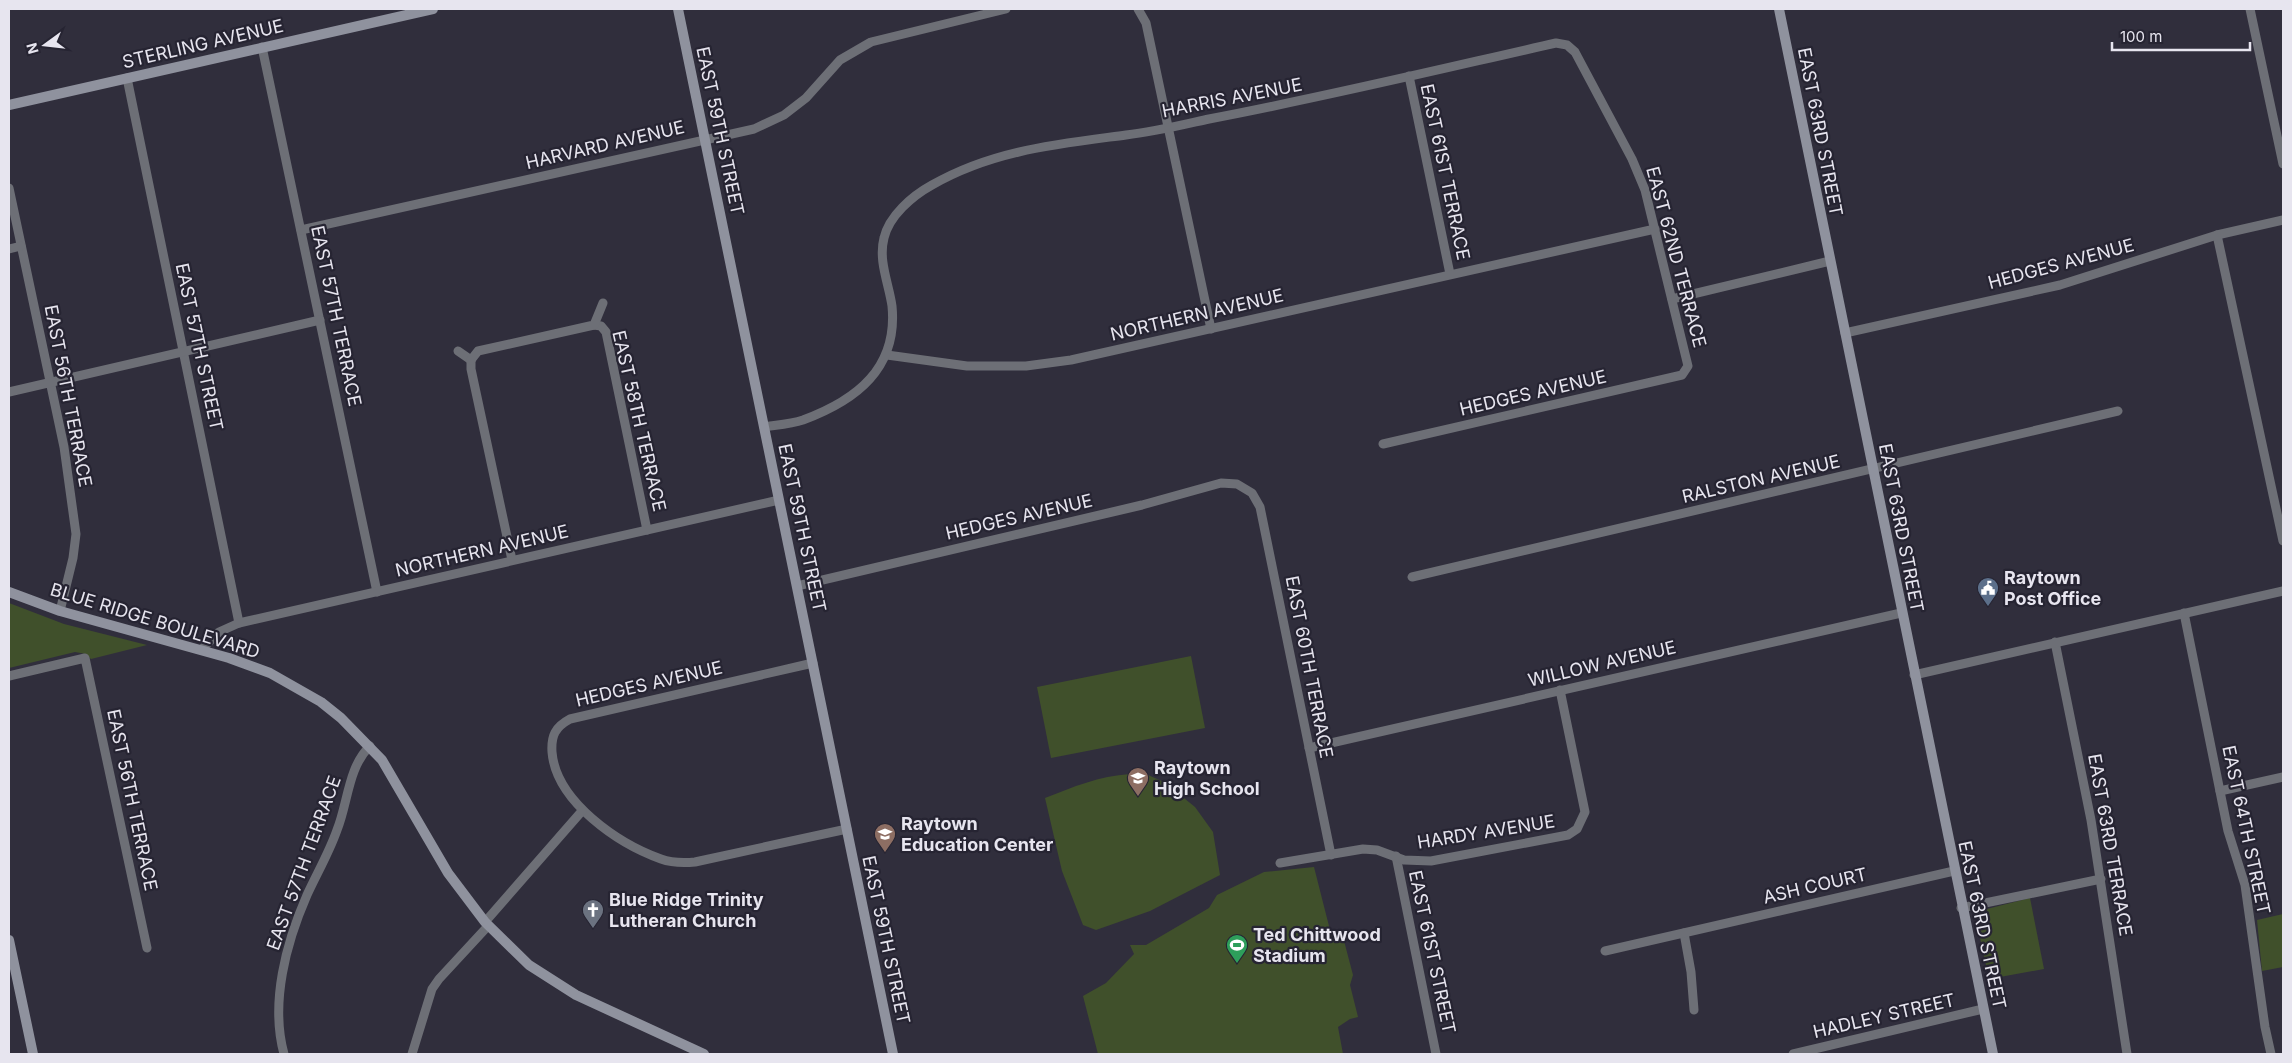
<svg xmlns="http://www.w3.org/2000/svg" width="2292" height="1063" font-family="Inter,sans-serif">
	<rect width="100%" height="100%" fill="#302e3c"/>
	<g fill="#40502b">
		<path d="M 9,603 L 64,624 L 147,645 L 91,659 L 86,654 L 75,652 L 9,668 Z"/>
		<path d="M 1191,656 L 1205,728 L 1051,758 L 1037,687 Z"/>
		<path d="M 1130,774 L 1148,775 L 1164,782 L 1195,807 L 1213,832 L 1220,875 L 1150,911 L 1096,930 L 1083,925 L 1062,871 L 1045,798 C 1073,787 1099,776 1130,774 Z"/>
		<path d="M 1314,867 L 1330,930 L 1343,937 L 1353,975 L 1350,985 L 1358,1017 L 1350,1019 L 1338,1027 L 1343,1054 L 1098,1054 L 1083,996 L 1106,983 L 1134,954 L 1130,945 L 1146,945 L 1209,908 L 1217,895 L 1264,872 Z"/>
		<path d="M 2030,898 L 2044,969 L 1989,979 L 1977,924 C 1976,917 1978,914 1983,910 Z"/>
		<path d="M 2283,914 L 2283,967 L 2262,971 L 2257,920 Z"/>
	</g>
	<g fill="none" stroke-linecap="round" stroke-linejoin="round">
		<g stroke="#6d6f76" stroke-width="9">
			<path d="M 1138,9 L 1146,23 L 1211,329"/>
			<path d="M 2250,9 L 2283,164"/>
			<path d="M 262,47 L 377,592"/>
			<path d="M 1409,76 L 1450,274"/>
			<path d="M 127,78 L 239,623"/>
			<path d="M 9,188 L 64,447 L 76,534 L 73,558 L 60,611"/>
			<path d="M 301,230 L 754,129 L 784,115 L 806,98 L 840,60 L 871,42 L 1006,9"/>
			<path d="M 2217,235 L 2283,541"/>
			<path d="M 9,249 L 21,246"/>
			<path d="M 1672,299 L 1830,261"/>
			<path d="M 594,325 L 601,326 L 606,332 L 647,530"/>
			<path d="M 1845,333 L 2060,285 L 2217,235 L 2283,220"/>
			<path d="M 458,351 L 471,360"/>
			<path d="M 887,355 L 967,366 L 1026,366 L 1071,360 L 1655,229"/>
			<path d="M 471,360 L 471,369 L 512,560"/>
			<path d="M 471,360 L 478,351 L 594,325 L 603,303"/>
			<path d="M 9,392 L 320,320"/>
			<path d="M 764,427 C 777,425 791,424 803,420 C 857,400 898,368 892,306 C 889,284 878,261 884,238 C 889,216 912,196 932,185 C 993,150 1058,144 1126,135 C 1154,132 1182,125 1209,119 C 1325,97 1441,69 1556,43 L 1567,45 L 1575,52 L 1632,159 L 1645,190 L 1688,366 L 1682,375 L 1383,444"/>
			<path d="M 1412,577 L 2118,411"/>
			<path d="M 797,586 L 1142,505 L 1221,483 L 1237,484 L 1252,493 L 1260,507 L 1331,855"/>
			<path d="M 2184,613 L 2228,831 L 2245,885 L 2265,1027 L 2271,1054"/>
			<path d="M 2055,642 L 2091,820 L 2127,1054"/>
			<path d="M 201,650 L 219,632 L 239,623 L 779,500"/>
			<path d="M 813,663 L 570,719 C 555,727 551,736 552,752 C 556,802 619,844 661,859 C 672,863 684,863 695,862 L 847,829"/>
			<path d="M 1914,675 L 2283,591"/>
			<path d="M 9,676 L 85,658 L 147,948"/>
			<path d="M 1309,748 L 1901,613"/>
			<path d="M 2220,791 L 2283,777"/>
			<path d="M 1396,856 L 1436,1054"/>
			<path d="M 1280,863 L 1363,849 L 1377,850 L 1404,860 L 1431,861 L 1568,835 L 1577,829 L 1585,812 L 1560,690"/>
			<path d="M 1961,908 L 2101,879"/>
			<path d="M 485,922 L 582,811"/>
			<path d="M 1684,933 L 1691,972 L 1694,1010"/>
			<path d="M 1605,951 L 1954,871"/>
			<path d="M 284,1054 C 270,1003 286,943 307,895 C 317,873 329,853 337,830 C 348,803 348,767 370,746"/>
			<path d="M 412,1054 L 432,989 L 439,979 L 488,926"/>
			<path d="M 1793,1054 L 1983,1009"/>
		</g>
		<g stroke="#8f929e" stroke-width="10">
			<path d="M 678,9 L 893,1054"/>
			<path d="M 1779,9 L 1993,1054"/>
			<path d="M 9,105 L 433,9"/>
			<path d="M 9,592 L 60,611 L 229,658 L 270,673 L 321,702 L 341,718 L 382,760 L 448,873 L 485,922 L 529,965 L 576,995 L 704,1054"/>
			<path d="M 9,940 L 33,1054"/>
		</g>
	</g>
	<defs>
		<g id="civic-pin" transform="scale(1.125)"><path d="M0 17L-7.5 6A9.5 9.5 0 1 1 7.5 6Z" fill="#5c6f8a" stroke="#262432"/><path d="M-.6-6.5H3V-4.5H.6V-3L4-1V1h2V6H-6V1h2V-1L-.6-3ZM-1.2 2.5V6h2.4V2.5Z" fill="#fff"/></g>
		<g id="school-pin" transform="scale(1.125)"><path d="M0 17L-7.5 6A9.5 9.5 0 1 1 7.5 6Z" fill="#8d6e63" stroke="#262432"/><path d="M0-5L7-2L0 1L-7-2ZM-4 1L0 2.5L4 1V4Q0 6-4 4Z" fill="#fff"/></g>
		<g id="church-pin" transform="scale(1.125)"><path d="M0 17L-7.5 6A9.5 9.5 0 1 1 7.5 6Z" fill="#6b7280" stroke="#262432"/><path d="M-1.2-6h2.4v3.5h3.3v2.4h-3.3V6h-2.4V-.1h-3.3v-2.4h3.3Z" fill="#fff"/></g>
		<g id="stadium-pin" transform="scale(1.125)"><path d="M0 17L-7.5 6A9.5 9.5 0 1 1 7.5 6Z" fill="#2e9e5b" stroke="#262432"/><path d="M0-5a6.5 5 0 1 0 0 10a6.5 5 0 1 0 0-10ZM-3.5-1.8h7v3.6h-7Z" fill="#fff"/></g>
	</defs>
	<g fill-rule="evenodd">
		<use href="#civic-pin" x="1988" y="588"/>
		<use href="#school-pin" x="1138" y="778"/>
		<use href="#school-pin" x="885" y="834"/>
		<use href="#church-pin" x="593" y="910"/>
		<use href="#stadium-pin" x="1237" y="945"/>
	</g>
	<g text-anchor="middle" stroke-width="4.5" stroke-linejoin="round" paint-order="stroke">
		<g font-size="18" fill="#e7e5ef" stroke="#262432">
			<text transform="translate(203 44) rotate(-13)" y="6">STERLING AVENUE</text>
			<text transform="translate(1232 98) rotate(-11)" y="6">HARRIS AVENUE</text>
			<text transform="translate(720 131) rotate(78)" y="6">EAST 59TH STREET</text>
			<text transform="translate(1820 132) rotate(79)" y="6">EAST 63RD STREET</text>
			<text transform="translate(605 145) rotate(-13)" y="6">HARVARD AVENUE</text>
			<text transform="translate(1445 172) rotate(78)" y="6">EAST 61ST TERRACE</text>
			<text transform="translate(1676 257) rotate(75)" y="6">EAST 62ND TERRACE</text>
			<text transform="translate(2061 264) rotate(-15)" y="6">HEDGES AVENUE</text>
			<text transform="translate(1197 315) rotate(-13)" y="6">NORTHERN AVENUE</text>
			<text transform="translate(336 316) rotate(78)" y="6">EAST 57TH TERRACE</text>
			<text transform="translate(199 347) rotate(78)" y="6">EAST 57TH STREET</text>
			<text transform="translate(1533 393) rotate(-13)" y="6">HEDGES AVENUE</text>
			<text transform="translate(68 396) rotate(79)" y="6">EAST 56TH TERRACE</text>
			<text transform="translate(639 421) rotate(77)" y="6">EAST 58TH TERRACE</text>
			<text transform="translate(1761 479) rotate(-13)" y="6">RALSTON AVENUE</text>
			<text transform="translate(1019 517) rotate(-13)" y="6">HEDGES AVENUE</text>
			<text transform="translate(802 528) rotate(78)" y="6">EAST 59TH STREET</text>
			<text transform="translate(1901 528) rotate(79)" y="6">EAST 63RD STREET</text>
			<text transform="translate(482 551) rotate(-13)" y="6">NORTHERN AVENUE</text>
			<text transform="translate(155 621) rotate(17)" y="6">BLUE RIDGE BOULEVARD</text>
			<text transform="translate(1602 664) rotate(-13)" y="6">WILLOW AVENUE</text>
			<text transform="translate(1309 667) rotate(79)" y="6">EAST 60TH TERRACE</text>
			<text transform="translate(649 684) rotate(-13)" y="6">HEDGES AVENUE</text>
			<text transform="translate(132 800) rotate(78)" y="6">EAST 56TH TERRACE</text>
			<text transform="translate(2246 830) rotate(78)" y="6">EAST 64TH STREET</text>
			<text transform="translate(1486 832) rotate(-9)" y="6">HARDY AVENUE</text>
			<text transform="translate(2110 845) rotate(80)" y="6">EAST 63RD TERRACE</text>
			<text transform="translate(304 863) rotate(-70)" y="6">EAST 57TH TERRACE</text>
			<text transform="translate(1815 886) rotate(-13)" y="6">ASH COURT</text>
			<text transform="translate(1982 925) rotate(78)" y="6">EAST 63RD STREET</text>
			<text transform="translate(886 940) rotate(78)" y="6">EAST 59TH STREET</text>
			<text transform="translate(1432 952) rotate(78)" y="6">EAST 61ST STREET</text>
			<text transform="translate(1884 1016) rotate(-13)" y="6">HADLEY STREET</text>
		</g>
		<g font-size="18" font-weight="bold" fill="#e7e5ef" stroke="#262432" text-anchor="start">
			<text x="2004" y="584">Raytown<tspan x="2004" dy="21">Post Office</tspan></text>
			<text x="1154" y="774">Raytown<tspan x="1154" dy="21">High School</tspan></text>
			<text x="901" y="830">Raytown<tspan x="901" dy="21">Education Center</tspan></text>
			<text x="609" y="906">Blue Ridge Trinity<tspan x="609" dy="21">Lutheran Church</tspan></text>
			<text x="1253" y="941">Ted Chittwood<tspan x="1253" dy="21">Stadium</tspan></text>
		</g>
	</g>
	<rect width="2292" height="1063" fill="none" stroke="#e7e5ef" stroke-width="20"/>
	<g transform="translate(45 45) rotate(255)" stroke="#262432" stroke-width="4" paint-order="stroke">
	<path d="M0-4L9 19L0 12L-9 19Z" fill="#e7e5ef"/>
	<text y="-8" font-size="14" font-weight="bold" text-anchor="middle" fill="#e7e5ef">N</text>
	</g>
	<path d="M2112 42v8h138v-8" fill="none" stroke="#e7e5ef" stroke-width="2.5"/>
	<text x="2120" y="42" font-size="15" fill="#e7e5ef" stroke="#262432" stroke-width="4" paint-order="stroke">100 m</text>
</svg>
